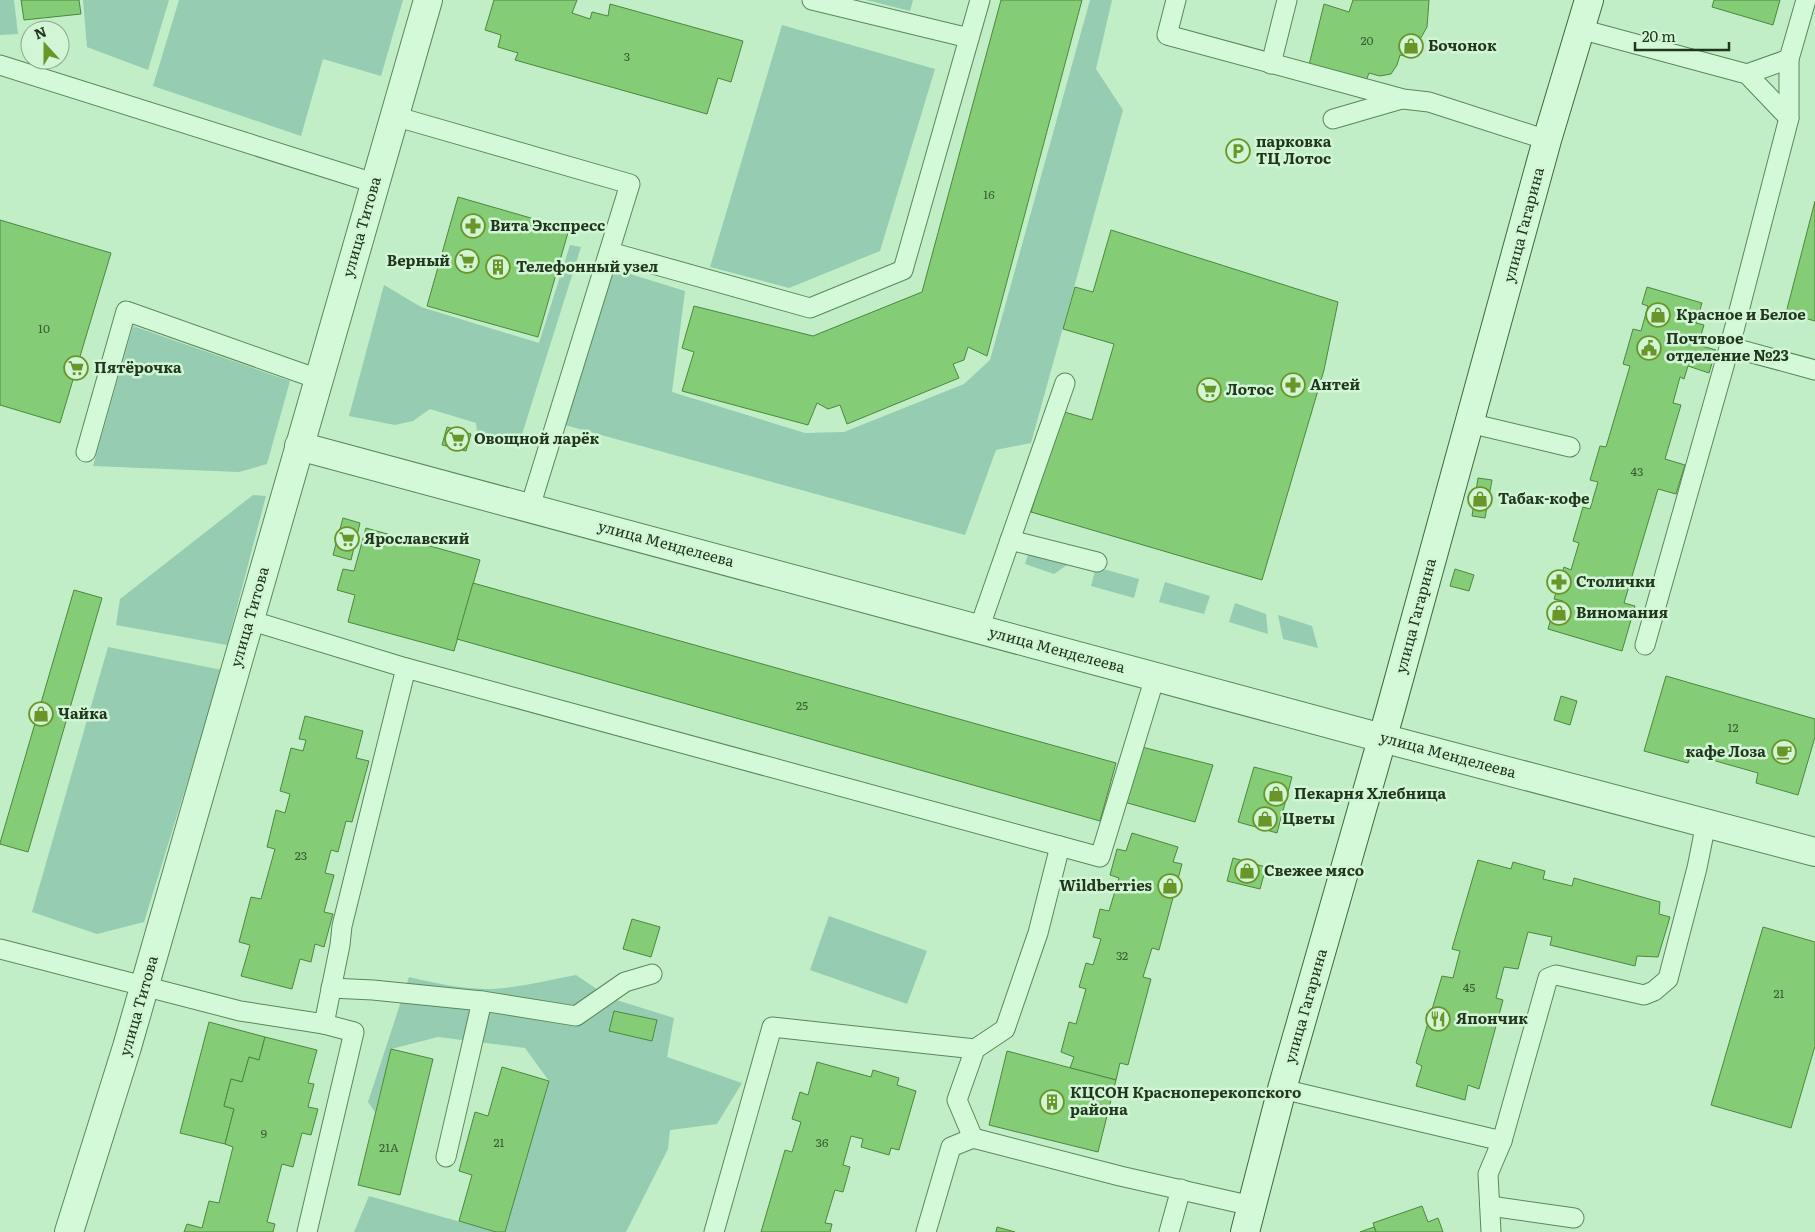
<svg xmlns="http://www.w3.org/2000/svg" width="1815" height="1232" font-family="Literata,serif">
	<rect width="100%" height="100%" fill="#c1eec6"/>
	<g fill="#95ccb2">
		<path d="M 0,0 L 14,0 L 18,34 L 0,35 Z"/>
		<path d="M 83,0 L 169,0 L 148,70 L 87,47 Z"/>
		<path d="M 179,0 L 403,0 L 381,76 L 323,59 L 301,136 L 153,86 Z"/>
		<path d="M 866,0 L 913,0 L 910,11 Z"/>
		<path d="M 1090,0 L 1112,0 L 1096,69 L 1123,110 L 1031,443 L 996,450 L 965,535 L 565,425 L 614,269 L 685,291 L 672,392 L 805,433 L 844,432 L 964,384 L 990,360 Z"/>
		<path d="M 782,25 L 935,69 L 880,251 L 789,288 L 710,267 Z"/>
		<path d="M 570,245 L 581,247 L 518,447 L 478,441 L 476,423 L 430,409 L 413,421 L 395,425 L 349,416 L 384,285 L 421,307 L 539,343 Z"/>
		<path d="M 133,326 L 290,381 L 267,464 L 239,472 L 93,466 Z"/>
		<path d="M 253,495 L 266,496 L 227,645 L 116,625 L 120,599 Z"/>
		<path d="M 1029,551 L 1073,561 L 1054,574 L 1025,564 Z"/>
		<path d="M 1096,567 L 1139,579 L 1134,598 L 1091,586 Z"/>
		<path d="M 1165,582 L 1210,596 L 1204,614 L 1159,602 Z"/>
		<path d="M 1235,603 L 1266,614 L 1268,634 L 1229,622 Z"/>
		<path d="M 1278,615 L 1312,626 L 1318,648 L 1283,639 Z"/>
		<path d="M 108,647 L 222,670 L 144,922 L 97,934 L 32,912 Z"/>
		<path d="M 829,916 L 927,951 L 907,1004 L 810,970 Z"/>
		<path d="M 576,975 L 610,998 L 674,1018 L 667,1057 L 742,1083 L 717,1124 L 670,1130 L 668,1149 L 626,1232 L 505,1232 L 549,1081 L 525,1048 L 438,1037 L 391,1049 L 375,1112 L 368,1102 L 409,977 C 434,983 467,990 493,989 C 521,987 549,980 576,975 Z"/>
		<path d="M 369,1196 L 496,1232 L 354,1232 Z"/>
	</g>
	<g fill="#85cc77" stroke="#4c873f">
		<path d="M 21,0 L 79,0 L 81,14 L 24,20 Z"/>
		<path d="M 494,0 L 577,0 L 572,13 L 590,19 L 592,12 L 608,16 L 610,4 L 743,41 L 731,82 L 718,78 L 707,114 L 515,60 L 518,53 L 498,47 L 501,35 L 485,30 Z"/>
		<path d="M 1001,0 L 1082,0 L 987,356 L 968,347 L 964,360 L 953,364 L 959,378 L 847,424 L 840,405 L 828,409 L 817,403 L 808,425 L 682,391 L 694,352 L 682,348 L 694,306 L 813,336 L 922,292 Z"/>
		<path d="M 1353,0 L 1429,0 L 1427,27 L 1410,57 L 1400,55 L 1397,65 L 1391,74 L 1380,76 L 1369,73 L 1366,81 L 1309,65 L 1324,4 L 1349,12 Z"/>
		<path d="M 1714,0 L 1780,0 L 1773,25 L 1712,7 Z"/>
		<path d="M 458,197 L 569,229 L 538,337 L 427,306 Z"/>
		<path d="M 1815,201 L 1815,321 L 1786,313 Z"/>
		<path d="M 0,220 L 111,253 L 60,423 L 0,405 Z"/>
		<path d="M 1111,230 L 1338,302 L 1324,370 L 1262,580 L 1031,512 L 1061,411 L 1092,420 L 1114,344 L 1063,329 L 1075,287 L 1093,292 Z"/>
		<path d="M 1647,287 L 1702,303 L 1696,323 L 1704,325 L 1698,345 L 1716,350 L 1709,373 L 1688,366 L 1684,379 L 1680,377 L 1673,403 L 1681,405 L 1665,459 L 1685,465 L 1676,494 L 1658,489 L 1624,603 L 1635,606 L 1622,651 L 1548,629 L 1550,622 L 1556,624 L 1563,601 L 1554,599 L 1564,567 L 1571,570 L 1579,543 L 1573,541 L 1583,507 L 1590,509 L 1598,482 L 1590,480 L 1600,446 L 1606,447 L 1630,366 L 1623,364 L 1633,329 L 1641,331 L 1648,306 L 1642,304 Z"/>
		<path d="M 447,427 L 471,434 L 466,451 L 442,445 Z"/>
		<path d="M 1478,478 L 1492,480 L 1485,518 L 1472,516 Z"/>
		<path d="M 343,518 L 360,523 L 351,560 L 333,555 Z"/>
		<path d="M 366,528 L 480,560 L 454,651 L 348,622 L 355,595 L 337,590 L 343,569 L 354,571 Z"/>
		<path d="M 1455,569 L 1474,575 L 1469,591 L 1450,586 Z"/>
		<path d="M 473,583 L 1116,763 L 1100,821 L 457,639 Z"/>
		<path d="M 74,590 L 102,598 L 28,852 L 0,844 L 0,843 Z"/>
		<path d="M 1666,676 L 1815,719 L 1815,737 L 1798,795 L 1756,783 L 1758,773 L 1691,754 L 1688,763 L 1644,751 Z"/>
		<path d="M 1561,696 L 1577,701 L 1570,725 L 1554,720 Z"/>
		<path d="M 305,716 L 363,731 L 356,758 L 369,761 L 352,822 L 346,821 L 338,852 L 331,850 L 325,873 L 334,875 L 324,912 L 333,914 L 324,947 L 315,944 L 311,962 L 300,959 L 292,989 L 241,976 L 250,945 L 239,942 L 251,897 L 261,899 L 275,849 L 267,847 L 276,810 L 285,813 L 290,794 L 280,791 L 291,748 L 303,751 L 306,740 L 299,739 Z"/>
		<path d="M 1134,745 L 1213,765 L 1195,822 L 1117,800 Z"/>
		<path d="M 1254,767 L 1292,777 L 1277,833 L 1238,822 Z"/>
		<path d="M 1132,833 L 1178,847 L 1173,862 L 1182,864 L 1159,950 L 1152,948 L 1143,977 L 1151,979 L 1128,1065 L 1120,1063 L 1116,1080 L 1070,1068 L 1074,1057 L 1061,1052 L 1069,1022 L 1076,1024 L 1086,989 L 1079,987 L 1086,963 L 1093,965 L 1101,939 L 1093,937 L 1100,909 L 1109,911 L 1119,878 L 1110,875 L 1117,849 L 1126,851 Z"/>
		<path d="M 1233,858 L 1266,867 L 1260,889 L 1227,881 Z"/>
		<path d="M 1478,860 L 1511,869 L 1513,862 L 1545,871 L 1543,879 L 1572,886 L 1574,878 L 1660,902 L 1659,914 L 1670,917 L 1658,957 L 1637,956 L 1635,966 L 1550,945 L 1552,937 L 1528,932 L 1518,969 L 1504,967 L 1496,998 L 1503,1000 L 1479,1089 L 1468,1085 L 1465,1100 L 1416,1086 L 1422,1066 L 1416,1063 L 1442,976 L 1453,978 L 1460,951 L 1452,949 Z"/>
		<path d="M 632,919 L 660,927 L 651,957 L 623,949 Z"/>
		<path d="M 1763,927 L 1815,942 L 1815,1046 L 1791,1128 L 1711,1105 Z"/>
		<path d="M 614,1011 L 657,1020 L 652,1041 L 609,1031 Z"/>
		<path d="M 209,1022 L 265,1037 L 259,1060 L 249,1057 L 242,1082 L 231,1079 L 224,1106 L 234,1109 L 225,1144 L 180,1133 Z"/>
		<path d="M 265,1037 L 317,1050 L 308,1083 L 314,1084 L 308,1107 L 318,1109 L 311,1135 L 302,1133 L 293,1167 L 282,1164 L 267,1222 L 275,1224 L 273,1232 L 184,1232 L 187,1224 L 202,1228 L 209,1201 L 219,1203 L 233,1147 L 225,1144 L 234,1109 L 224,1106 L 231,1079 L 242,1082 L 249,1057 L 259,1060 Z"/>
		<path d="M 391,1049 L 433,1059 L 400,1195 L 358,1185 Z"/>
		<path d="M 1007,1051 L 1116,1080 L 1098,1152 L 989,1125 Z"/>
		<path d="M 817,1062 L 871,1077 L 873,1070 L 899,1078 L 897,1085 L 916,1091 L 899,1150 L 891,1148 L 889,1155 L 861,1147 L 863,1139 L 851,1136 L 843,1165 L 850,1167 L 843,1192 L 835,1190 L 825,1223 L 832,1224 L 830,1232 L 761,1232 L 785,1150 L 792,1152 L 801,1122 L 792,1119 L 800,1092 L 808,1095 Z"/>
		<path d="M 502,1067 L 549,1081 L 505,1232 L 496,1232 L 459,1221 L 472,1175 L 459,1171 L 475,1112 L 488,1116 Z"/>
		<path d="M 1422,1206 L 1428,1222 L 1438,1218 L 1443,1232 L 1376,1232 L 1373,1223 Z"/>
		<path d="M 997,1227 L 1015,1232 L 996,1232 Z"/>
		<path d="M 1374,1227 L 1376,1232 L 1360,1232 Z"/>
	</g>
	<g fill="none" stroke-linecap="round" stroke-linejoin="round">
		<g stroke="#5b8759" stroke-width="21">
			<g id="service">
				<path d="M 812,0 L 969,38"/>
				<path d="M 1176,0 L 1167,35 L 1403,99 L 1429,102 L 1547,140"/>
				<path d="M 1580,29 L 1747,74 L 1789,118 L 1733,334 L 1645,645"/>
				<path d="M 1271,64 L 1287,0"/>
				<path d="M 0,65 L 374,183"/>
				<path d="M 1747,74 L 1789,59 L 1806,0"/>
				<path d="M 394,116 L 630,184 L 530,507"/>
				<path d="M 1789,118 L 1789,59"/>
				<path d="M 1333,119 L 1402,99"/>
				<path d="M 610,252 L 810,308 L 903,270 L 980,0"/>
				<path d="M 1730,347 L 1815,370"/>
				<path d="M 1469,423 L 1570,447"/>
				<path d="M 86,452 L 126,311 L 318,379"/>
				<path d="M 1010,540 L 1097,562"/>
				<path d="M 249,620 L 406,668 L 1100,857 L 1155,677"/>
				<path d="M 979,629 L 1065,383"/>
				<path d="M 0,949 L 240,1011 L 324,1024 L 340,945 L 342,926 L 406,668"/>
				<path d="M 331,988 L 373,990 L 482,1001 L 446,1157"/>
				<path d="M 482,1001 L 576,1016 L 625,982 L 652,974"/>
				<path d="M 1282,1089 L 1502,1141"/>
				<path d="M 973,1138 L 957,1100 L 975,1049 L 1005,1029 L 1038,933 L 1060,846"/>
				<path d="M 1490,1206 L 1574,1218"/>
				<path d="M 307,1232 L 354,1032 L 324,1024"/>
				<path d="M 714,1232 L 772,1027 L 975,1049"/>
				<path d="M 926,1232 L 951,1147 L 973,1138 L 1120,1176 L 1252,1206"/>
				<path d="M 1169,1232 L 1181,1189"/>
				<path d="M 1491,1232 L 1488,1174 L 1502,1141 L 1548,978 L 1556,975 L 1644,995 L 1654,991 L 1668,979 L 1697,868 L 1706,823"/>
			</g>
		</g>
		<g stroke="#5b8759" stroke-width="30">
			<g id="minor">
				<path d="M 299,446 L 1382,738 L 1815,852"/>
				<path d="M 69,1232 L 127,1047 L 428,0"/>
			</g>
		</g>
		<g stroke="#40693c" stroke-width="30">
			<path id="secondary" d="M 1245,1232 L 1282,1089 L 1391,708 L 1547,140 L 1589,0"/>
		</g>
		<use href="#service" stroke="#d4f9d9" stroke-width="19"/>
		<use href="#minor" stroke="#d4f9d9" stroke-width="28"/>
		<use href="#secondary" stroke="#d4f9d9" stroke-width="28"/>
	</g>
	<defs>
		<g id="shop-ring" transform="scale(1.25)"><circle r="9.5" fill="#d1f5d5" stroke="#6a9629" stroke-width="1.5"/><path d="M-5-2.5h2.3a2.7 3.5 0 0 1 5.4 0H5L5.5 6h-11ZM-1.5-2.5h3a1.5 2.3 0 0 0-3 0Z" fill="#6a9629"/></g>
		<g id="parking-ring" transform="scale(1.25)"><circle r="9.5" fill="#d1f5d5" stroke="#6a9629" stroke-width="1.5"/><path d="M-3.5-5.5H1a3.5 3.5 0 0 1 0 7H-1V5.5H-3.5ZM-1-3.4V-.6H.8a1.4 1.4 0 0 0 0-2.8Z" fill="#6a9629"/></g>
		<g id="pharmacy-ring" transform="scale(1.25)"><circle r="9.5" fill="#d1f5d5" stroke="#6a9629" stroke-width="1.5"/><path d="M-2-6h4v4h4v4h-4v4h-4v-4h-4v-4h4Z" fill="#6a9629"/></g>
		<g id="supermarket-ring" transform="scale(1.25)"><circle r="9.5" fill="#d1f5d5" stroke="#6a9629" stroke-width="1.5"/><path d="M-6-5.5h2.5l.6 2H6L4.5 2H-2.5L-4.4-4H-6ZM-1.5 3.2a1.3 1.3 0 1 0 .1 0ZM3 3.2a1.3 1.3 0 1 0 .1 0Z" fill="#6a9629"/></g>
		<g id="building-ring" transform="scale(1.25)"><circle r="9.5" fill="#d1f5d5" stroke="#6a9629" stroke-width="1.5"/><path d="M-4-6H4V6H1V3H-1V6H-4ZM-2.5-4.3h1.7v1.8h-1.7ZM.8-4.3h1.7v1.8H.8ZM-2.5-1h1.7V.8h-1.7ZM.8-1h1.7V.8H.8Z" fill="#6a9629"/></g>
		<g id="civic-ring" transform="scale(1.25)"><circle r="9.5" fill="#d1f5d5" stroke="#6a9629" stroke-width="1.5"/><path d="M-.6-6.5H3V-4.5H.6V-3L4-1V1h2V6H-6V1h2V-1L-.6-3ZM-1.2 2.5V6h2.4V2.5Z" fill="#6a9629"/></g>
		<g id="cafe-ring" transform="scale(1.25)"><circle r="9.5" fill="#d1f5d5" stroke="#6a9629" stroke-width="1.5"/><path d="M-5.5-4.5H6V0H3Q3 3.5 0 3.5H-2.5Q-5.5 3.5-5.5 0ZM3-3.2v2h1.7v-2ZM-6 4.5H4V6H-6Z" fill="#6a9629"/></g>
		<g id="restaurant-ring" transform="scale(1.25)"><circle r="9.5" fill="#d1f5d5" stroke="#6a9629" stroke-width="1.5"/><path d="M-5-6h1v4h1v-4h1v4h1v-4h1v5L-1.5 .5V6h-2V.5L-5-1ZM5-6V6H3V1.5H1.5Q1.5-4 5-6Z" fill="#6a9629"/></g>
	</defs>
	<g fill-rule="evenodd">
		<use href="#shop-ring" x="1411" y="46"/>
		<use href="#parking-ring" x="1238" y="151"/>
		<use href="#pharmacy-ring" x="473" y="226"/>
		<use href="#supermarket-ring" x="467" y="261"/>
		<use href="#building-ring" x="498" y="267"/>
		<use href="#shop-ring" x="1658" y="315"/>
		<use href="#civic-ring" x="1649" y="348"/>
		<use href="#supermarket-ring" x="76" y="368"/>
		<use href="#pharmacy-ring" x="1293" y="385"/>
		<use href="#supermarket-ring" x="1209" y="390"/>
		<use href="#supermarket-ring" x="457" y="439"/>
		<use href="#shop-ring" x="1480" y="499"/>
		<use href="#supermarket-ring" x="347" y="539"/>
		<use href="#pharmacy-ring" x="1559" y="582"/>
		<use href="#shop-ring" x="1559" y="613"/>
		<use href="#shop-ring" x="41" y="714"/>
		<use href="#cafe-ring" x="1784" y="752"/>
		<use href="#shop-ring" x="1276" y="794"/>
		<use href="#shop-ring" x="1265" y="819"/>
		<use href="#shop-ring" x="1247" y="871"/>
		<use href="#shop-ring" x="1170" y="886"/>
		<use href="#restaurant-ring" x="1438" y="1019"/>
		<use href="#building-ring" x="1052" y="1102"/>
	</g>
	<g text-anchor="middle" stroke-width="5" stroke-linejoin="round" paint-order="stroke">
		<g font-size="12" fill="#395c34">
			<text x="1367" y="45">20</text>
			<text x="627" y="61">3</text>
			<text x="989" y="199">16</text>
			<text x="44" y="333">10</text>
			<text x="1637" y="476">43</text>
			<text x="802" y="710">25</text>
			<text x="1733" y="732">12</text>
			<text x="301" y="860">23</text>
			<text x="1122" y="960">32</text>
			<text x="1469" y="992">45</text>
			<text x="1779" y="998">21</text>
			<text x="264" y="1138">9</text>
			<text x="499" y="1147">21</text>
			<text x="822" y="1147">36</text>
			<text x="389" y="1152">21А</text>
		</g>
		<g font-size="15" font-weight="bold" fill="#20371d" stroke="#d1f5d5" text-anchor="start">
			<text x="1428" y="51">Бочонок</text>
			<text x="1256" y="147">парковка<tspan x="1256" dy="17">ТЦ Лотос</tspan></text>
			<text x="490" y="231">Вита Экспресс</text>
			<text x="450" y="266" text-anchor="end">Верный</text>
			<text x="516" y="272">Телефонный узел</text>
			<text x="1676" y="320">Красное и Белое</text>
			<text x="1666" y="344">Почтовое<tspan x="1666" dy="17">отделение №23</tspan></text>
			<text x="94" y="373">Пятёрочка</text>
			<text x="1310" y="390">Антей</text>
			<text x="1226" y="395">Лотос</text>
			<text x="474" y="444">Овощной ларёк</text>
			<text x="1498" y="504">Табак-кофе</text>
			<text x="364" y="544">Ярославский</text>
			<text x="1576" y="587">Столички</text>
			<text x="1576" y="618">Виномания</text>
			<text x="58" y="719">Чайка</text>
			<text x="1766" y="757" text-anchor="end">кафе Лоза</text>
			<text x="1294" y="799">Пекарня Хлебница</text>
			<text x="1282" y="824">Цветы</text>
			<text x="1264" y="876">Свежее мясо</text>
			<text x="1152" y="891" text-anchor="end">Wildberries</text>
			<text x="1456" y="1024">Япончик</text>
			<text x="1070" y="1098">КЦСОН Красноперекопского<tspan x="1070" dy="17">района</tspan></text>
		</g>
		<g font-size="15" fill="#20371d" stroke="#d1f5d5">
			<text transform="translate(1524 225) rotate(-75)" y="5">улица Гагарина</text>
			<text transform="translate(362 227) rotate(-74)" y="5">улица Титова</text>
			<text transform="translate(666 544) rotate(15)" y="5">улица Менделеева</text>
			<text transform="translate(1416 616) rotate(-75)" y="5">улица Гагарина</text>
			<text transform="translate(250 617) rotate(-74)" y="5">улица Титова</text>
			<text transform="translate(1057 650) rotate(15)" y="5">улица Менделеева</text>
			<text transform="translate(1448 755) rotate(15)" y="5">улица Менделеева</text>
			<text transform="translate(139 1006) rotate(-74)" y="5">улица Титова</text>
			<text transform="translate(1306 1006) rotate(-74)" y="5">улица Гагарина</text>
		</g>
	</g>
	<g transform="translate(45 45) rotate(339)"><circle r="24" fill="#d1f5d5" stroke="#8aa98b"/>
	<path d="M0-4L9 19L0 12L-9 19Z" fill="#6a9629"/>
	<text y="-8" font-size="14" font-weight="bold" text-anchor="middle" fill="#20371d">N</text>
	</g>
	<path d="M1635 42v8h94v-8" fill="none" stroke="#20371d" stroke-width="2.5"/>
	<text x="1642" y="42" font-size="15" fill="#20371d" stroke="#d1f5d5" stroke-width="4" paint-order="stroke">20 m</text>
</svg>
